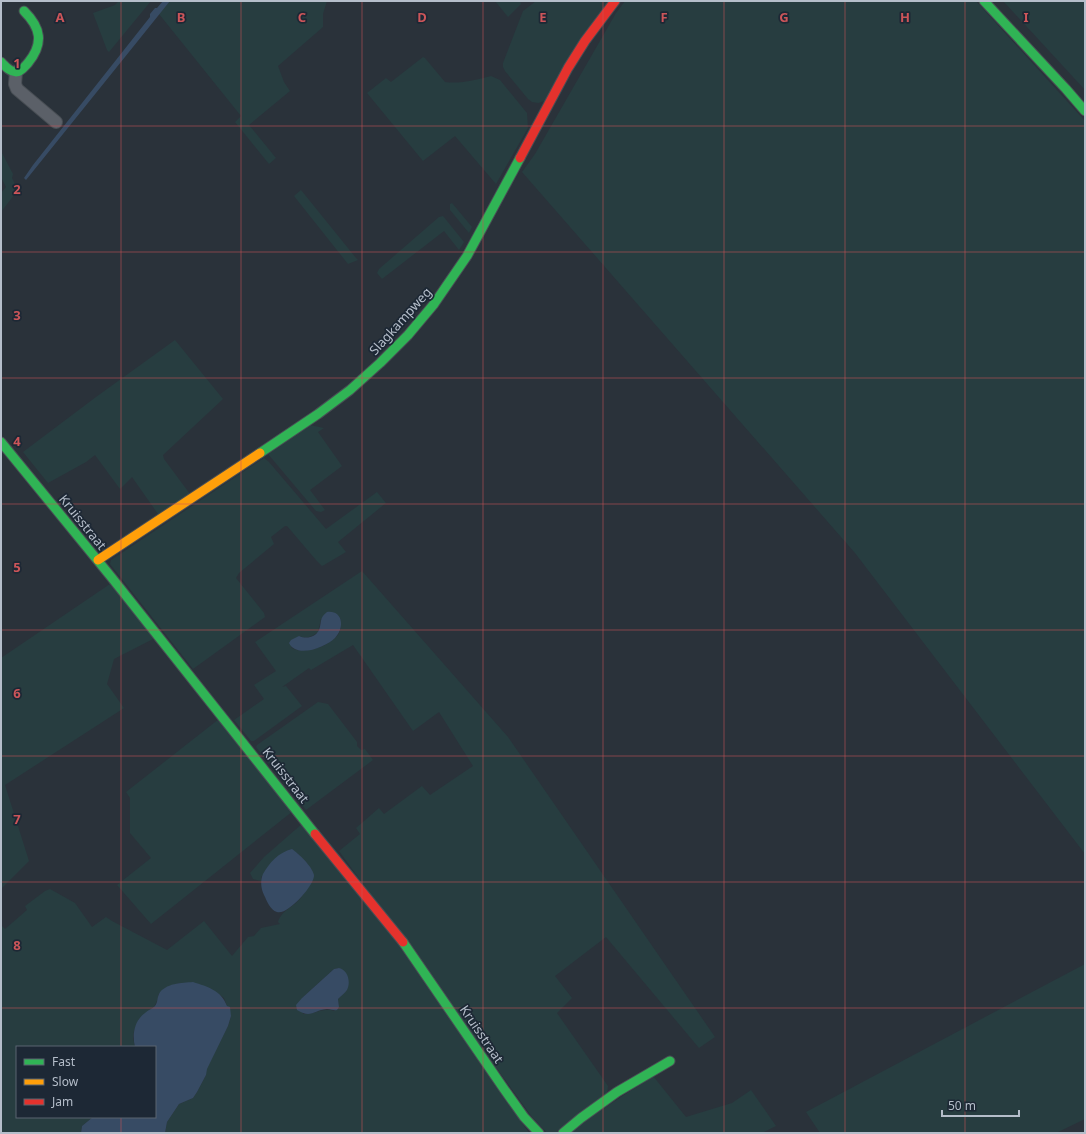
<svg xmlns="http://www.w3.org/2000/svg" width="1086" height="1134" font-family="'Noto Sans',sans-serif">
	<rect width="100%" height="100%" fill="#2a323a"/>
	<g fill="#273d40" fill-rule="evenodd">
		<path d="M 119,1 L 151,1 L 109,52 L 107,50 L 93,13 L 115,5 Z"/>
		<path d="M 170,1 L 327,1 L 323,14 L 323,27 L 278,66 L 284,82 L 290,91 L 249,125 L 276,158 L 269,164 L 235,122 L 241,116 L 159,14 Z"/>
		<path d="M 495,1 L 520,1 L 521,4 L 508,17 Z"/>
		<path d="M 536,1 L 610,1 L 545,101 L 538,103 L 532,102 L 528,99 L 505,71 L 503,67 L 503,63 L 523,11 Z"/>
		<path d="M 625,1 L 976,1 L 1085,121 L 1085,854 L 855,553 L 522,172 L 535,154 L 616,13 Z"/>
		<path d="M 1003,1 L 1085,1 L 1085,90 Z"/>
		<path d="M 423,57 L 425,58 L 445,82 C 461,84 475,80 491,76 L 500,80 L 527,113 L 528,128 L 496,184 L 455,136 L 423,161 L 367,93 L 386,78 L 391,82 Z"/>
		<path d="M 1,151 L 13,174 L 12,178 L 18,190 L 1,212 L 1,193 L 6,187 L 1,177 Z"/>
		<path d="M 301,190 L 356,258 L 358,260 L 348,264 L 294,196 Z"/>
		<path d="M 452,203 L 472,227 L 469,233 L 450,210 L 450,204 Z"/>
		<path d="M 443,216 L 464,242 L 459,250 L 444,231 L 382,279 L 377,273 L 379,269 L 439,217 Z"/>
		<path d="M 175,340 L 223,399 L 163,455 L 164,459 L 190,494 L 158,514 L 132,477 L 120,489 L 95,455 L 86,462 L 48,483 L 23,452 L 96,397 Z"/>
		<path d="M 310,425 L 324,428 L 318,432 L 342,466 L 310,490 L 325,510 L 321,512 L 316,511 L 268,454 Z"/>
		<path d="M 264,458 L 269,462 L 326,529 L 377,492 L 386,503 L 338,542 L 346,552 L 324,565 L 322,566 L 316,560 L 287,526 L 285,526 L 271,537 L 274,544 L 239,573 L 236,578 L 264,613 L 265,617 L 193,669 L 110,564 L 111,560 Z"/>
		<path d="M 362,571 L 508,737 L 715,1037 L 699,1048 L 606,937 L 555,976 L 572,998 L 557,1013 L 608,1086 L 607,1096 L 556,1133 L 547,1133 L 532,1117 L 339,851 L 360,834 L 356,828 L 379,808 L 384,814 L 422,786 L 430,795 L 473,766 L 439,712 L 413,731 L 353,645 L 311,670 L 309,668 L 282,687 L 286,686 L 302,706 L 254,741 L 251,741 L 234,720 L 264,699 L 254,685 L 276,671 L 255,642 ZM 340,618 C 341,623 341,628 339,633 C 333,645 301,657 291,647 L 299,636 C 306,639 312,637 318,632 L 321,619 Z"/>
		<path d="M 110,584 L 155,638 L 114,659 L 107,684 L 124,708 L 5,785 L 29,861 L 1,889 L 1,658 Z"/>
		<path d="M 318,702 L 328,704 L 357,742 L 357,746 L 361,750 L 365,749 L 373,760 L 306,810 L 256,747 L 257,745 Z"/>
		<path d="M 219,719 L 293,811 L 151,924 L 117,885 L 151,858 L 130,833 L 130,798 L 126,792 Z"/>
		<path d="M 303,823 L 409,958 L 529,1133 L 165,1133 L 167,1122 L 179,1104 L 193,1098 L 197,1092 L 206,1075 L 206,1069 L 228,1026 L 231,1016 L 224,998 L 219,994 L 180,983 L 165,988 L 158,995 L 158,999 L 154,1007 L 139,1019 L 134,1031 L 133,1038 L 135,1047 L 17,1047 L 17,1117 L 93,1117 L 82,1126 L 81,1133 L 1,1133 L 1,925 L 5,929 L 27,910 L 25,906 L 45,891 L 50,889 L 75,903 L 92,927 L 106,917 L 112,921 L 167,950 L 204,921 L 232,956 L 248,937 L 254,936 L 261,928 L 280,924 L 278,922 C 282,909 295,907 302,896 C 307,889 309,879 312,871 L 307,863 L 297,853 L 261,877 L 261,881 L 253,879 L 250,873 L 264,857 ZM 339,968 L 347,990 L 338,999 L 339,1007 L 334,1011 C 324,1007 314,1015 303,1014 L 302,998 L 334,969 Z"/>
		<path d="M 1085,964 L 1085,1119 L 1056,1133 L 820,1133 L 806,1112 Z"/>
		<path d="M 653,1076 L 686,1117 L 732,1103 L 751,1090 L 776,1126 L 762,1133 L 566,1133 Z"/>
	</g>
	<g fill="#374b64">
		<path d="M 163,1 L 170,1 L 26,180 L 24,178 L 33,165 L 150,17 L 150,14 L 155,8 L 157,8 Z"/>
		<path d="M 327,612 C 343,610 345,628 335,638 C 326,647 297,659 289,643 L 291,640 L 299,636 C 306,639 315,638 319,630 C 322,622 319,618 327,612 Z"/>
		<path d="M 292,849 C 299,854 312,866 314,875 C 315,885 287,916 277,912 C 270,910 267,901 264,895 C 261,889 260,880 263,874 C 269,863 279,852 292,849 Z"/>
		<path d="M 339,968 C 348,970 351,982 347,990 C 345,993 341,996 338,999 L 339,1007 L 337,1010 C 333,1011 331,1009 327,1009 C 314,1010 311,1019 297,1010 L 296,1005 L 302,998 L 334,969 Z"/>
		<path d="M 193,982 C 208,987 221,990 227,1006 L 230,1007 L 231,1016 L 228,1026 L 207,1069 L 206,1075 L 197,1092 L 193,1098 L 179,1104 L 167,1122 L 165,1133 L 81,1133 L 82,1126 L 93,1117 L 155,1117 L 155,1047 L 135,1047 C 132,1035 134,1021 145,1013 C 148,1010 152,1009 155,1006 C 158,1002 157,998 159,994 C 165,983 182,983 193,982 Z"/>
	</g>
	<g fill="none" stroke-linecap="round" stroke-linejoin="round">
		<g stroke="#484e54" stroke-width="14">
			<path id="street" d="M 16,72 L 15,84 L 17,89 L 56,122"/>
		</g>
		<g stroke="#484e54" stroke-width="11">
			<g id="fast">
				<path d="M 984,1 L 1066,89 L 1085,111"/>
				<path d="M 1,62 C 5,66 10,72 16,72 C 21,72 25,66 28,63 C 44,43 41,28 24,11"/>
				<path d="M 1,442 L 112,578 L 315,834"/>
				<path d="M 260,453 L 318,414 L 350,390 L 380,363 L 408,335 L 434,304 L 467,256 L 520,158"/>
				<path d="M 403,942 L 504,1089 L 524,1117 L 539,1133"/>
				<path d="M 563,1133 L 581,1118 L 617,1092 L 670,1061"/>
			</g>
		</g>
		<g stroke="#484e54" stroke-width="11">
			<path id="slow" d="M 98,560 L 260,453"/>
		</g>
		<g stroke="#484e54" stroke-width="11">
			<g id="jam">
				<path d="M 520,158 L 568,68 L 585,41 L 615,1"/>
				<path d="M 315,834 L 403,942"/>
			</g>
		</g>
		<use href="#street" stroke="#5b6068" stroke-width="12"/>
		<use href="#fast" stroke="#30b455" stroke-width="9"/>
		<use href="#slow" stroke="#ff9f0a" stroke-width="9"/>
		<use href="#jam" stroke="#e5322d" stroke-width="9"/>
	</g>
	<path fill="none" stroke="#cc5559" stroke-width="1" stroke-opacity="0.55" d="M 121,1 L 121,1047M 241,1 L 241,1133M 362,1 L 362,1133M 483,1 L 483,1133M 603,1 L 603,1133M 724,1 L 724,1133M 845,1 L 845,1133M 965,1 L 965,1133M 1,126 L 1085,126M 1,252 L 1085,252M 1,378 L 1085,378M 1,504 L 1085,504M 1,630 L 1085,630M 1,756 L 1085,756M 1,882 L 1085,882M 1,1008 L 1085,1008M 121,1117 L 121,1133"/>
	<g text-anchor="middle" stroke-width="3.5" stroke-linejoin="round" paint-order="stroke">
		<g font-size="13" fill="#b5beca" stroke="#1d2835">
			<text transform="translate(400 321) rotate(-48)" y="5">Slagkampweg</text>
			<text transform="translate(83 522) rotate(51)" y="5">Kruisstraat</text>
			<text transform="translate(286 775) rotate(52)" y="5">Kruisstraat</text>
			<text transform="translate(482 1034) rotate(56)" y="5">Kruisstraat</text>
		</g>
	</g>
	<g font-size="13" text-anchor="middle" font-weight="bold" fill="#cc5559" stroke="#1d2835" stroke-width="3.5" stroke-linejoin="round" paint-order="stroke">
		<text x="60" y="22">A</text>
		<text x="181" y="22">B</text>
		<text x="302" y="22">C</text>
		<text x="422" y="22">D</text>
		<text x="543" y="22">E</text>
		<text x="664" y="22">F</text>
		<text x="784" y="22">G</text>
		<text x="905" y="22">H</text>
		<text x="1026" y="22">I</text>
		<text x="17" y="68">1</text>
		<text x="17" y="194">2</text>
		<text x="17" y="320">3</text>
		<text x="17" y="446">4</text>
		<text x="17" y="572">5</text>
		<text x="17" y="698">6</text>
		<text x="17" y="824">7</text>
		<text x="17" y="950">8</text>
	</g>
	<rect width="1086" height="1134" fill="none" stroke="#b5beca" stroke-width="4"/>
	<rect x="16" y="1046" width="140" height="72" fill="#1d2835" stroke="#5a6471"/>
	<rect x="24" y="1059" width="20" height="6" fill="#30b455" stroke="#5a6471"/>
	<text x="52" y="1066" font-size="12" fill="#b5beca">Fast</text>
	<rect x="24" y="1079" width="20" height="6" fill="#ff9f0a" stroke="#5a6471"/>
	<text x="52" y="1086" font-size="12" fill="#b5beca">Slow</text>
	<rect x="24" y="1099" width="20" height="6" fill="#e5322d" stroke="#5a6471"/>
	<text x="52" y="1106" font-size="12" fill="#b5beca">Jam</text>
	<path d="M942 1110v6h77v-6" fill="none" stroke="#b5beca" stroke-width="2"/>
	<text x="948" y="1110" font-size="12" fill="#b5beca" stroke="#1d2835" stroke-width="3" paint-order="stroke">50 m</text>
</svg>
